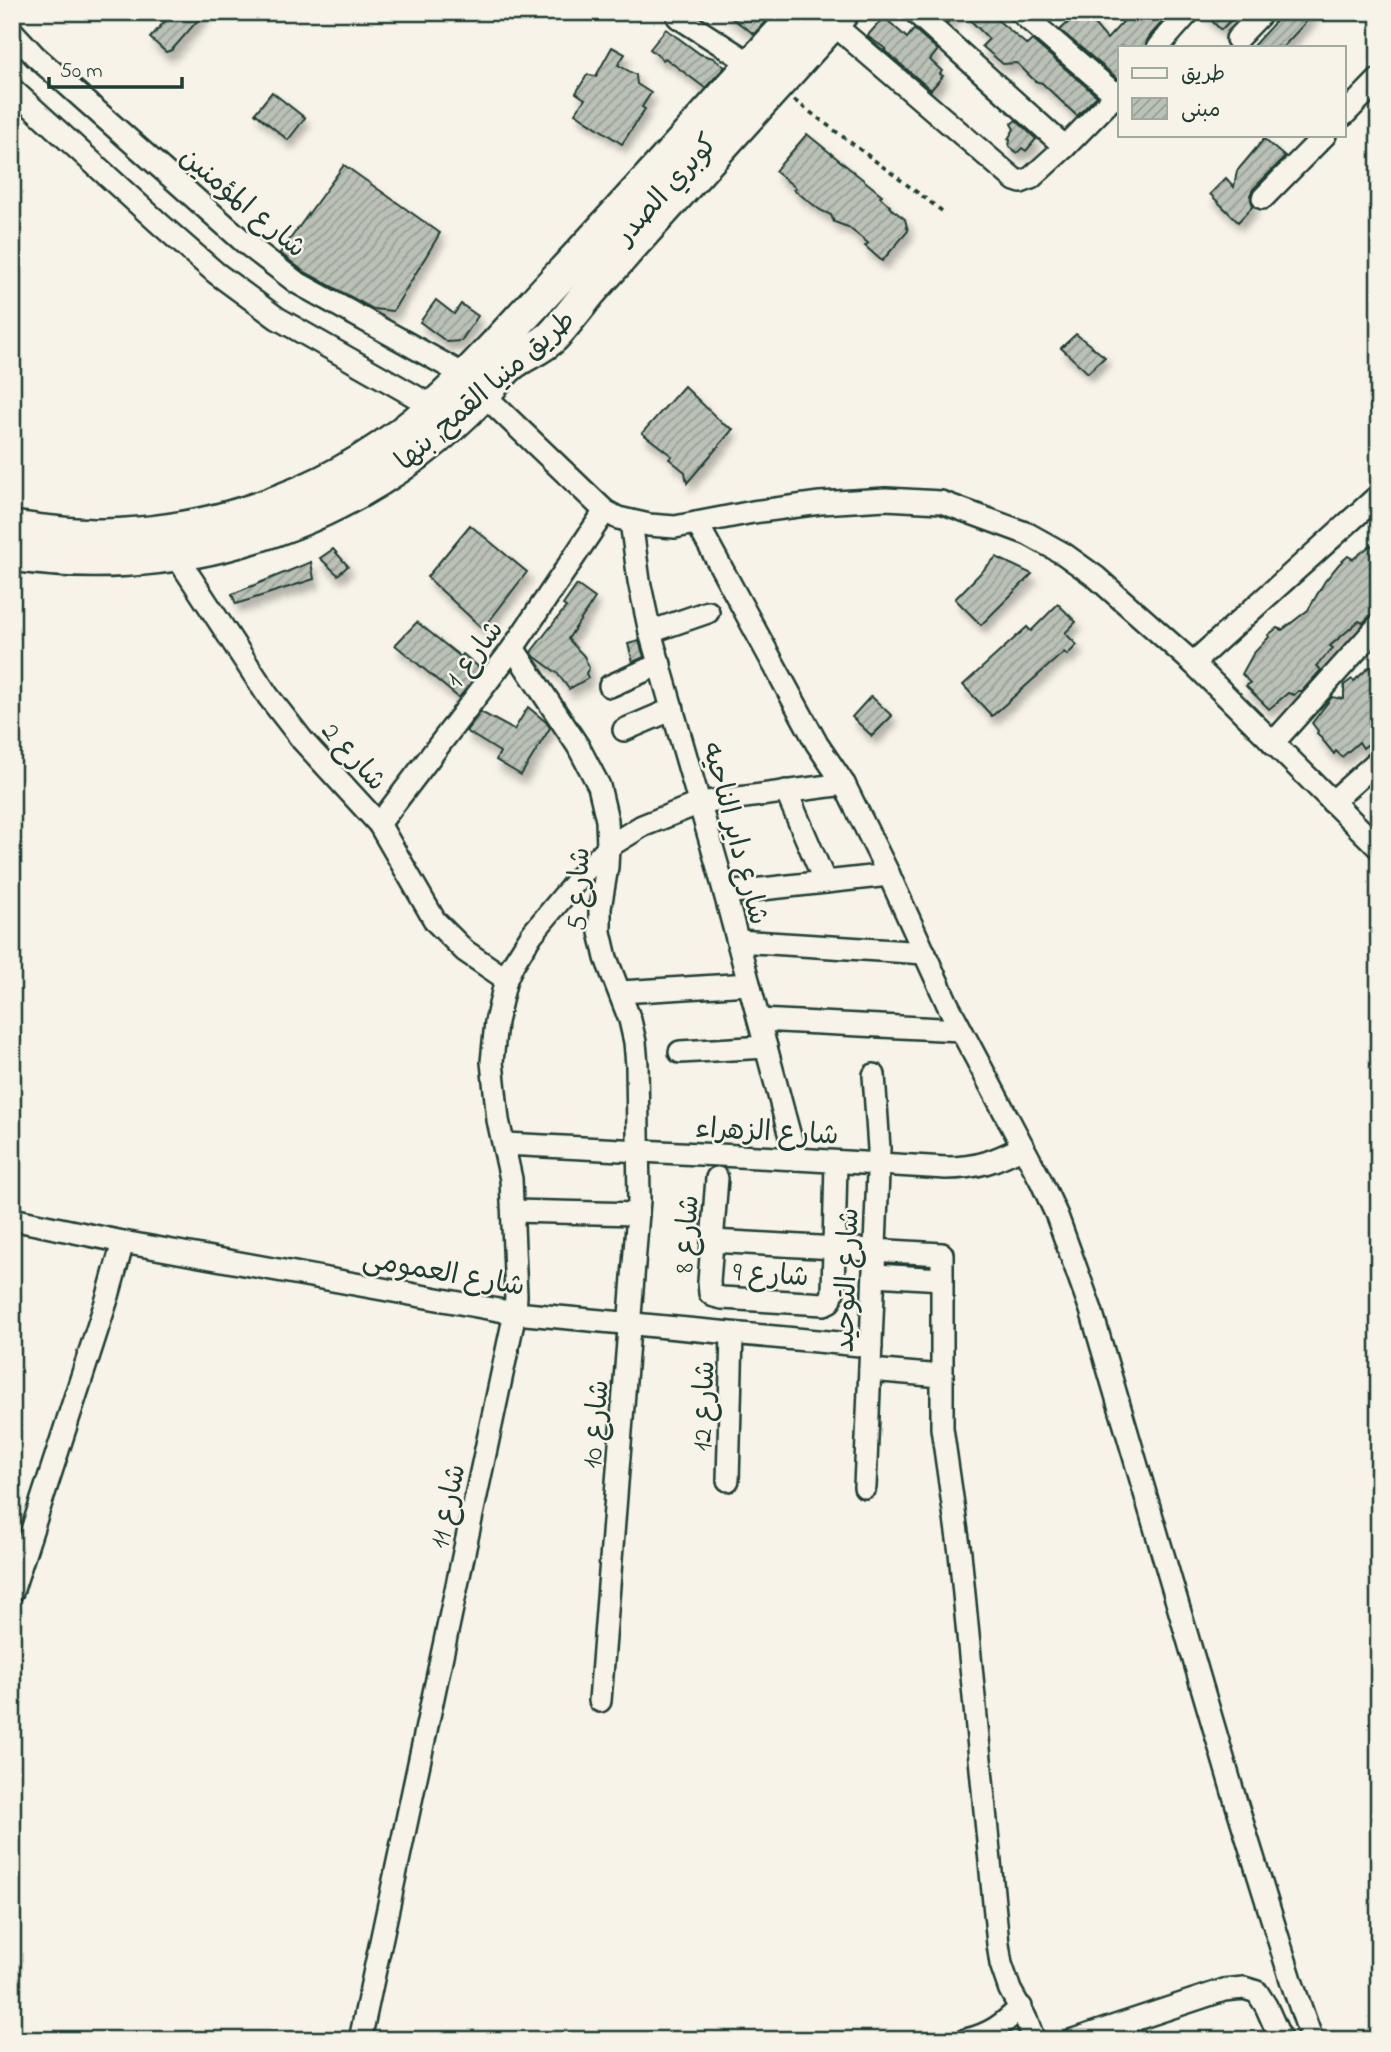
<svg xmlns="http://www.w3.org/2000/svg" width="1391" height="2052" font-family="'Indie Flower','Playpen Sans Arabic',sans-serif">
	<defs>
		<pattern id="building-hatch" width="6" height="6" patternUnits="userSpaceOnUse" patternTransform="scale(1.75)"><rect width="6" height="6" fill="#bbc1b6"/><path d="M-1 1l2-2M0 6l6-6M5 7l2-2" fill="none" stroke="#979e95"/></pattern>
		<filter id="shadow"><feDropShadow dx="4.5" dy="8" stdDeviation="3.5" flood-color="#0004"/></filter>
	</defs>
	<rect width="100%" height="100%" fill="#f7f3e8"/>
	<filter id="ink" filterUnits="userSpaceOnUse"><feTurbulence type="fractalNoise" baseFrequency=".0143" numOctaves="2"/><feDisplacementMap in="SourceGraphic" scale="14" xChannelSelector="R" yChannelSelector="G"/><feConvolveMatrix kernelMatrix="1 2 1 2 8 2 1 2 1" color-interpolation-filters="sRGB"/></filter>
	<g filter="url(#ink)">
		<g fill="url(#building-hatch)" stroke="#1f3d34" stroke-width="2" filter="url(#shadow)">
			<path d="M 173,12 L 205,12 L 172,50 L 166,52 L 150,38 Z"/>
			<path d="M 723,12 L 774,12 L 754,34 Z"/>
			<path d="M 935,12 L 957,12 L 947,23 Z"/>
			<path d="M 962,12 L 988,12 L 1027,45 L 1032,40 L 1097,96 L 1077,116 L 1042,83 L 1035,81 L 1017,63 L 1003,64 L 982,46 L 989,39 Z"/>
			<path d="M 1084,12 L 1107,39 L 1132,12 L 1171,12 L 1148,38 L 1145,47 L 1120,47 L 1120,78 L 1117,78 L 1060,30 L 1076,15 Z"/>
			<path d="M 1203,12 L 1225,12 L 1232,19 L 1221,30 Z"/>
			<path d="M 1284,12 L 1315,12 L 1283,47 L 1252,47 Z"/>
			<path d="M 884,17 L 907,38 L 914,29 L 938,50 L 930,60 L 942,71 L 940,74 L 943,76 L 931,90 L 884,50 L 886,49 L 867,36 Z"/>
			<path d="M 666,29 L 700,54 L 713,58 L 725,67 L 705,88 L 665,58 L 663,60 L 650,49 Z"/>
			<path d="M 612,47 L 625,54 L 618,65 L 636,75 L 637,84 L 651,93 L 642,107 L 645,109 L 622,144 L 575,113 L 585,99 L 576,93 L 587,75 L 596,76 Z"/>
			<path d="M 272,92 L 305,118 L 288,140 L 255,113 Z"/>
			<path d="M 1016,120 L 1036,139 L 1026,151 L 1022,148 L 1017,153 L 1009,146 L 1010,140 L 1008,139 L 1014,129 L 1011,124 Z"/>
			<path d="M 807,134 L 882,195 L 880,197 L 890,206 L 889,207 L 905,219 L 908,231 L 882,261 L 865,246 L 868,243 L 848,227 L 834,222 L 831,215 L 820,210 L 794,190 L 796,188 L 775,171 Z"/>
			<path d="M 1264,139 L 1285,157 L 1253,189 L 1250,195 L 1253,206 L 1238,222 L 1210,194 L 1226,178 L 1234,187 L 1237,171 Z"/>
			<path d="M 344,165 L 440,233 L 393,311 L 373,309 L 303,271 L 280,253 Z"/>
			<path d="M 436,300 L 454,314 L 461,304 L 478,316 L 461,341 L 447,342 L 420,322 Z"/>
			<path d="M 1076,334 L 1105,357 L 1088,373 L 1061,348 Z"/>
			<path d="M 684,386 L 723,424 L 733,429 L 687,483 L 685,472 L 669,459 L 672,456 L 642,433 Z"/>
			<path d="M 470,525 L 527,572 L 483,629 L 427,577 Z"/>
			<path d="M 1371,545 L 1375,550 L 1379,550 L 1379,612 L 1370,616 L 1363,623 L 1359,621 L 1330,646 L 1333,648 L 1316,666 L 1321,670 L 1302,691 L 1298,691 L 1294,695 L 1288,693 L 1269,709 L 1246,686 L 1250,683 L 1242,674 L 1253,654 L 1269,637 L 1268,635 L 1277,628 L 1282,630 L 1308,610 L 1325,581 L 1339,564 L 1348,556 L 1353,559 Z"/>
			<path d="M 333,549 L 348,566 L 338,575 L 320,558 Z"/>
			<path d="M 996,557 L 1032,574 L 981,625 L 955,599 Z"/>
			<path d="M 311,562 L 314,579 L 236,604 L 232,594 Z"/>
			<path d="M 577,585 L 595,598 L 568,639 L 584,656 L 589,668 L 586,673 L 588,678 L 569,689 L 557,673 L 535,657 L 531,652 L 566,607 L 563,605 Z"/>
			<path d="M 1058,604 L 1076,622 L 1065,633 L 1077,645 L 1067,655 L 1064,652 L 992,716 L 963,685 L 1027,627 L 1031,631 Z"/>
			<path d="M 417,622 L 461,657 L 463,654 L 481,669 L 459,698 L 395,645 Z"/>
			<path d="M 639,641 L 644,657 L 633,662 L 628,644 Z"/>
			<path d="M 1369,667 L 1379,667 L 1379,746 L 1367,745 L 1363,748 L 1359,742 L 1342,757 L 1336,751 L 1334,754 L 1317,733 L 1318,731 L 1312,723 L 1332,697 L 1344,699 L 1344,685 L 1352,679 L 1354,681 Z"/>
			<path d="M 871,696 L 892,716 L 872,736 L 852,717 Z"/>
			<path d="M 528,707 L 546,722 L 550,728 L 521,775 L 496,760 L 500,752 L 466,731 L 481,712 L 514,730 Z"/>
		</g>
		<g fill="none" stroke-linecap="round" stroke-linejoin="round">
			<g stroke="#1f3d34" stroke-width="26">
				<g id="minor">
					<path d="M 915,12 L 1065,147"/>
					<path d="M 1020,12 L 1116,95"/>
					<path d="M 678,17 L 753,65"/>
					<path d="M 832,23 L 1015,180 L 1021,182 L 1031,178 L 1065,147 L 1120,91"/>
					<path d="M 12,31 L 35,56 L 244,242 L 296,282 L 466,376"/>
					<path d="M 1237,39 L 1263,12"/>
					<path d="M 1158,47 L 1189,12"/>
					<path d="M 12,89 L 160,224 L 216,273 L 277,318 L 434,407"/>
					<path d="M 1344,115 L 1379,79"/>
					<path d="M 1263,198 L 1325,135"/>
					<path d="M 483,394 L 605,511 L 618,518 L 649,525 L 675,527 L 753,512 L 820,503 L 886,499 L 941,502 L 1028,534 L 1064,554 L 1096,577 L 1193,663 L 1379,848"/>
					<path d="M 631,521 L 639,581 L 650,632 L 717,864 L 796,1159"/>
					<path d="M 697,523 L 817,744 L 844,784 L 889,875 L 948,1005 L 1041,1181 L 1057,1216 L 1091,1310 L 1235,1799 L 1292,1983 L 1312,2040"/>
					<path d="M 175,554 L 268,696 L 303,741 L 379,824 L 435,921 L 465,951 L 506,979"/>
					<path d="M 650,632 L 708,612"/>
					<path d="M 513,648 L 578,746 L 599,786 L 607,820 L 608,847 L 607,867 L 600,908 L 600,932 L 606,958 L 630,1020 L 635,1042 L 637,1065 L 639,1200 L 600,1701"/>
					<path d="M 1193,663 L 1379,495"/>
					<path d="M 610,686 L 660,664"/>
					<path d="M 624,730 L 673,709"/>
					<path d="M 1273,743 L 1379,625"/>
					<path d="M 786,791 L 825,882"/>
					<path d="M 1332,802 L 1379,760"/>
					<path d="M 379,824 L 513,648 L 605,511"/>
					<path d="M 725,893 L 889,875"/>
					<path d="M 738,941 L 925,953"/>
					<path d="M 621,992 L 749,984"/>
					<path d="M 759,1020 L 961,1030"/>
					<path d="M 680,1052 L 766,1047"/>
					<path d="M 505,1144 L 796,1159 L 946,1168 C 978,1168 995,1161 1023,1147"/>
					<path d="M 717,1178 L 709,1282 L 710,1293 L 714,1296 L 722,1298 L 824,1304 L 830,1301 L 833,1292 L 836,1162"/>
					<path d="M 513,1211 L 638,1214"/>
					<path d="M 12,1219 L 123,1242 L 515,1313 L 871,1346"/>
					<path d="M 712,1241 L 942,1254 L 942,1428 L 960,1553 L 998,1944 L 1001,1964 L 1010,1990 L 1025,2017 L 1034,2040"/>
					<path d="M 875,1275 L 942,1279"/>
					<path d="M 870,1370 L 942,1376"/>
					<path d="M 728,1480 L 732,1334"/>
					<path d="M 865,1487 L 879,1149 L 874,1075"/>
					<path d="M 12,1592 L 108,1296 L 123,1242"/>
					<path d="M 360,2040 L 515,1313 L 516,1295 L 511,1179 L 498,1120 L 492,1062 L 496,1022 L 506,979 L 513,964 L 532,934 L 582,874 L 608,847 L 642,826 L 700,803 L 844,784"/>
					<path d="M 966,2040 C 991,2034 1002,2025 1021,2007"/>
					<path d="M 1073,2040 L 1224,1990 L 1244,1988 L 1257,1992 L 1266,2006 L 1281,2040"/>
				</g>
			</g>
			<g stroke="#1f3d34" stroke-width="38">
				<g id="trunk">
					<path d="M 12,528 C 42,532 72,536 102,536 C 223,534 344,489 434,407 C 480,366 520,318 562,274 C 643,187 721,99 800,12"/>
					<path d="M 12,554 C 155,576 302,539 417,453 C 441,435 464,414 484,393 C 492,384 500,373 509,365 C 522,354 540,349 553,336 C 566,322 578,306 590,291 C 601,278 614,265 625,252 C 697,172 770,92 842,12"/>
				</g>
			</g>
			<path stroke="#1f3d34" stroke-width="3.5" stroke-dasharray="5 5" stroke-linecap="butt" d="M 794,100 L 942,211"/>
			<use href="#minor" stroke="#f7f3e8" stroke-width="21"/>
			<use href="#trunk" stroke="#f7f3e8" stroke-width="33"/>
		</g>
	</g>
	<g text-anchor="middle" stroke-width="5" stroke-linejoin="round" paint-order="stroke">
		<g font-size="28" fill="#1f3d34" stroke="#f7f3e8">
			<text transform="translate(665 188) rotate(-48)" y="10">كوبري الصدر</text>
			<text transform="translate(244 201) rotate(40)" y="10">شارع المؤمنين</text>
			<text transform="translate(484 389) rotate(-41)" y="10">طريق منيا القمح, بنها</text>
			<text transform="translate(473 653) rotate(-53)" y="10">شارع 1</text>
			<text transform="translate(355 755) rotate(48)" y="10">شارع 2</text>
			<text transform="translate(737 833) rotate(75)" y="10">شارع داير الناحيه</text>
			<text transform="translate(577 889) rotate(-88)" y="10">شارع 5</text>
			<text transform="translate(767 1130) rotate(3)" y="10">شارع الزهراء</text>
			<text transform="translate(685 1234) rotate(-86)" y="10">شارع 8</text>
			<text transform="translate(444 1271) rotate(10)" y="10">شارع العمومى</text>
			<text transform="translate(771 1273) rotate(4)" y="10">شارع 9</text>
			<text transform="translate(845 1280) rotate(-88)" y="10">شارع التوحيد</text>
			<text transform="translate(702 1406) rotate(-88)" y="10">شارع 12</text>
			<text transform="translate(594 1424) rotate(-85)" y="10">شارع 10</text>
			<text transform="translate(446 1506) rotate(-78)" y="10">شارع 11</text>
		</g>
	</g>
	<rect width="1391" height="2052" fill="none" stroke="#f7f3e8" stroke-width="42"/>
	<rect x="21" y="21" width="1349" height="2010" fill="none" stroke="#1f3d34" stroke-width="2.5" filter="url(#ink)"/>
	<rect x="1118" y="46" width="228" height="91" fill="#f7f3e8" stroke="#a1aaa0" stroke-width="2"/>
	<rect x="1132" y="68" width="35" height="10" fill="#f7f3e8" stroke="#a1aaa0" stroke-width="2"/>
	<text x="1181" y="80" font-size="21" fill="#1f3d34">طريق</text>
	<rect x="1132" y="98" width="35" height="21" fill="url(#building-hatch)" stroke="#a1aaa0" stroke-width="2"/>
	<text x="1181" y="116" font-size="21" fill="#1f3d34">مبنى</text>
	<path d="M49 77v10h133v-10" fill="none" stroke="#1f3d34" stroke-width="3.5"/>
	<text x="60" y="77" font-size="21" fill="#1f3d34" stroke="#f7f3e8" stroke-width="5" paint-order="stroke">50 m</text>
</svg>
